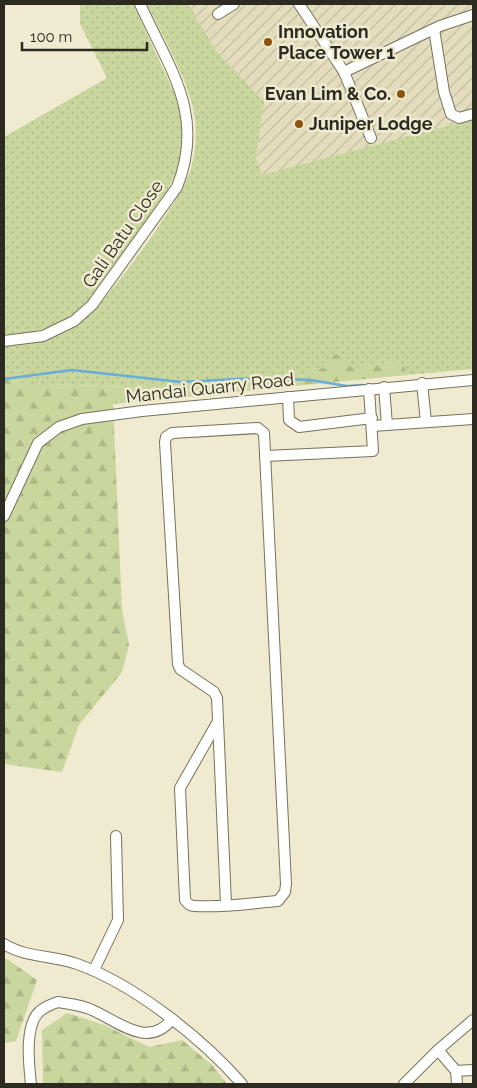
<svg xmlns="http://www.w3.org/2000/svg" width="477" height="1088" font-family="Raleway,sans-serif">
	<defs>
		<pattern id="industrial-furrows" width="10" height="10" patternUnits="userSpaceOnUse" patternTransform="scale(1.25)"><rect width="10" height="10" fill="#e3ddbd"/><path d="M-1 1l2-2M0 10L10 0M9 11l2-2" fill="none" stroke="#c3bea2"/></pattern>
		<pattern id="grass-dots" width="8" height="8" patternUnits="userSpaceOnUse" patternTransform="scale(1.25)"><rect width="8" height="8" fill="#c9d69d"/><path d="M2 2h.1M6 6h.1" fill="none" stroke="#adb887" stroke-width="1.8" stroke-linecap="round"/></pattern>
		<pattern id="forest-firs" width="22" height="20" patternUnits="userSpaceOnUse" patternTransform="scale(1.25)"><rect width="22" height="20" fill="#c9d69d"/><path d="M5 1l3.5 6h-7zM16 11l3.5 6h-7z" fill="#adb887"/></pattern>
	</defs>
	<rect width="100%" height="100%" fill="#efead0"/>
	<path fill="url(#industrial-furrows)" d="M 188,4 L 473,4 L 473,119 L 262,176 L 256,157 L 263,102 L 217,52 Z"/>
	<g fill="url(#grass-dots)">
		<path d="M 80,4 L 133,4 L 178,101 L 183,120 L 184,144 L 179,167 L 163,198 L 89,301 C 65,325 37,334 4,335 L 4,137 L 107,78 L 80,24 Z"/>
		<path d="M 147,4 L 188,4 L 217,52 L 264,102 L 256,157 L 262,175 L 473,119 L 473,369 L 407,375 L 404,366 L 398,361 L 358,369 L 348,365 L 314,369 L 307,375 L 178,389 L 22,383 L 4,371 L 4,346 C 30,344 53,340 76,326 C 103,309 179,203 190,172 C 195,156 197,136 195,119 C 190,81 163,38 147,4 Z"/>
	</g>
	<g fill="url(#forest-firs)">
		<path d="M 342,354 L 348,365 L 358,369 L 398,361 L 404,366 L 407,375 L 113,404 L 122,610 L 129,645 L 122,672 L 79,725 L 62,772 L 4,764 L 4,371 L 22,383 L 178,389 L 307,375 L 314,369 L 324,368 L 331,355 Z"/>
		<path d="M 4,959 L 7,959 L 37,980 L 16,1041 L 4,1043 Z"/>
		<path d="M 67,1013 L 104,1025 L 149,1047 L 182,1040 L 212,1065 L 227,1084 L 43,1084 L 42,1030 Z"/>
	</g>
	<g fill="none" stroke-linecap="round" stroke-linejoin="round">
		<path stroke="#69aeda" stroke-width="2.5" d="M 4,379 L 72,370 L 181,382 L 257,378 L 310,380 L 347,386 L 363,385"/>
		<g stroke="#76725b" stroke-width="12">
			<g id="minor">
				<path d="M 299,4 L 344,72 L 371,138"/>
				<path d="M 218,14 L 234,4"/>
				<path d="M 434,29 L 444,92 L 451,114 L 459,118 L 473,114"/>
				<path d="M 344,72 L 440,26 L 473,15"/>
				<path d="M 4,341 L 43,336 L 74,321 L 92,305 L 177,187 C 206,114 169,68 140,4"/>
				<path d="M 422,383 L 426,422"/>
				<path d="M 384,387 L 387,425"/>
				<path d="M 288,397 L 289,420 L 299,427 L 372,418"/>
				<path d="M 372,426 L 473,419"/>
				<path d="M 265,456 L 373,451 L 369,389"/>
				<path d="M 4,516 L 38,443 L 59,427 L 82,419 L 142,411 L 473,380"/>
				<path d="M 217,723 L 180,788 L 185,900 C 188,904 190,906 195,906 C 220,908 253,903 278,901 L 285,892 L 286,884 L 264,433 L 258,428 L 172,433 L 166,437 L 165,442 L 178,664 L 180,669 L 214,692 L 217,698 L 226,904"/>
				<path d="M 4,944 C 26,958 53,955 77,964 C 134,984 203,1039 242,1084"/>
				<path d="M 94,970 L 118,920 L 116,836"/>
				<path d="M 438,1050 L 456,1071 L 457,1084"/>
				<path d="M 456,1071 L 473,1070"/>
				<path d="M 31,1084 C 29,1065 24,1025 40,1011 C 45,1007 52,1004 58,1002 C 69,1004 82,1005 92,1010 C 118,1021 148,1050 172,1019"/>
				<path d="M 404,1084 L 438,1050 L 473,1020"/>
			</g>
		</g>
		<use href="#minor" stroke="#fff" stroke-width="10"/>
	</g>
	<g fill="#8d530e" stroke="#efead0" stroke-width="2">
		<circle cx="268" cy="42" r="5"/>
		<circle cx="401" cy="94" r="5"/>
		<circle cx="299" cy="124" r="5"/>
	</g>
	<g text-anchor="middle" stroke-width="5" stroke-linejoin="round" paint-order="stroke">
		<g font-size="18" font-weight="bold" fill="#2c2a21" stroke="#efead0" text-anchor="start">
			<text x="278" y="38">Innovation<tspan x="278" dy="21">Place Tower 1</tspan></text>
			<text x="391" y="100" text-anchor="end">Evan Lim &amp; Co.</text>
			<text x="309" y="130">Juniper Lodge</text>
		</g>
		<g font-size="18" fill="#2c2a21" stroke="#efead0">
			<text transform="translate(123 234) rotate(-55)" y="6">Gali Batu Close</text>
			<text transform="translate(210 388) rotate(-6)" y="6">Mandai Quarry Road</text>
		</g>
	</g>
	<rect width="477" height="1088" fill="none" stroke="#2c2a21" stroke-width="10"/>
	<path d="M22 42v8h125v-8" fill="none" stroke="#2c2a21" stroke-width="2.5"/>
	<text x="30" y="42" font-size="15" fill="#2c2a21" stroke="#efead0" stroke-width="4" paint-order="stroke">100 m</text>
</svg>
